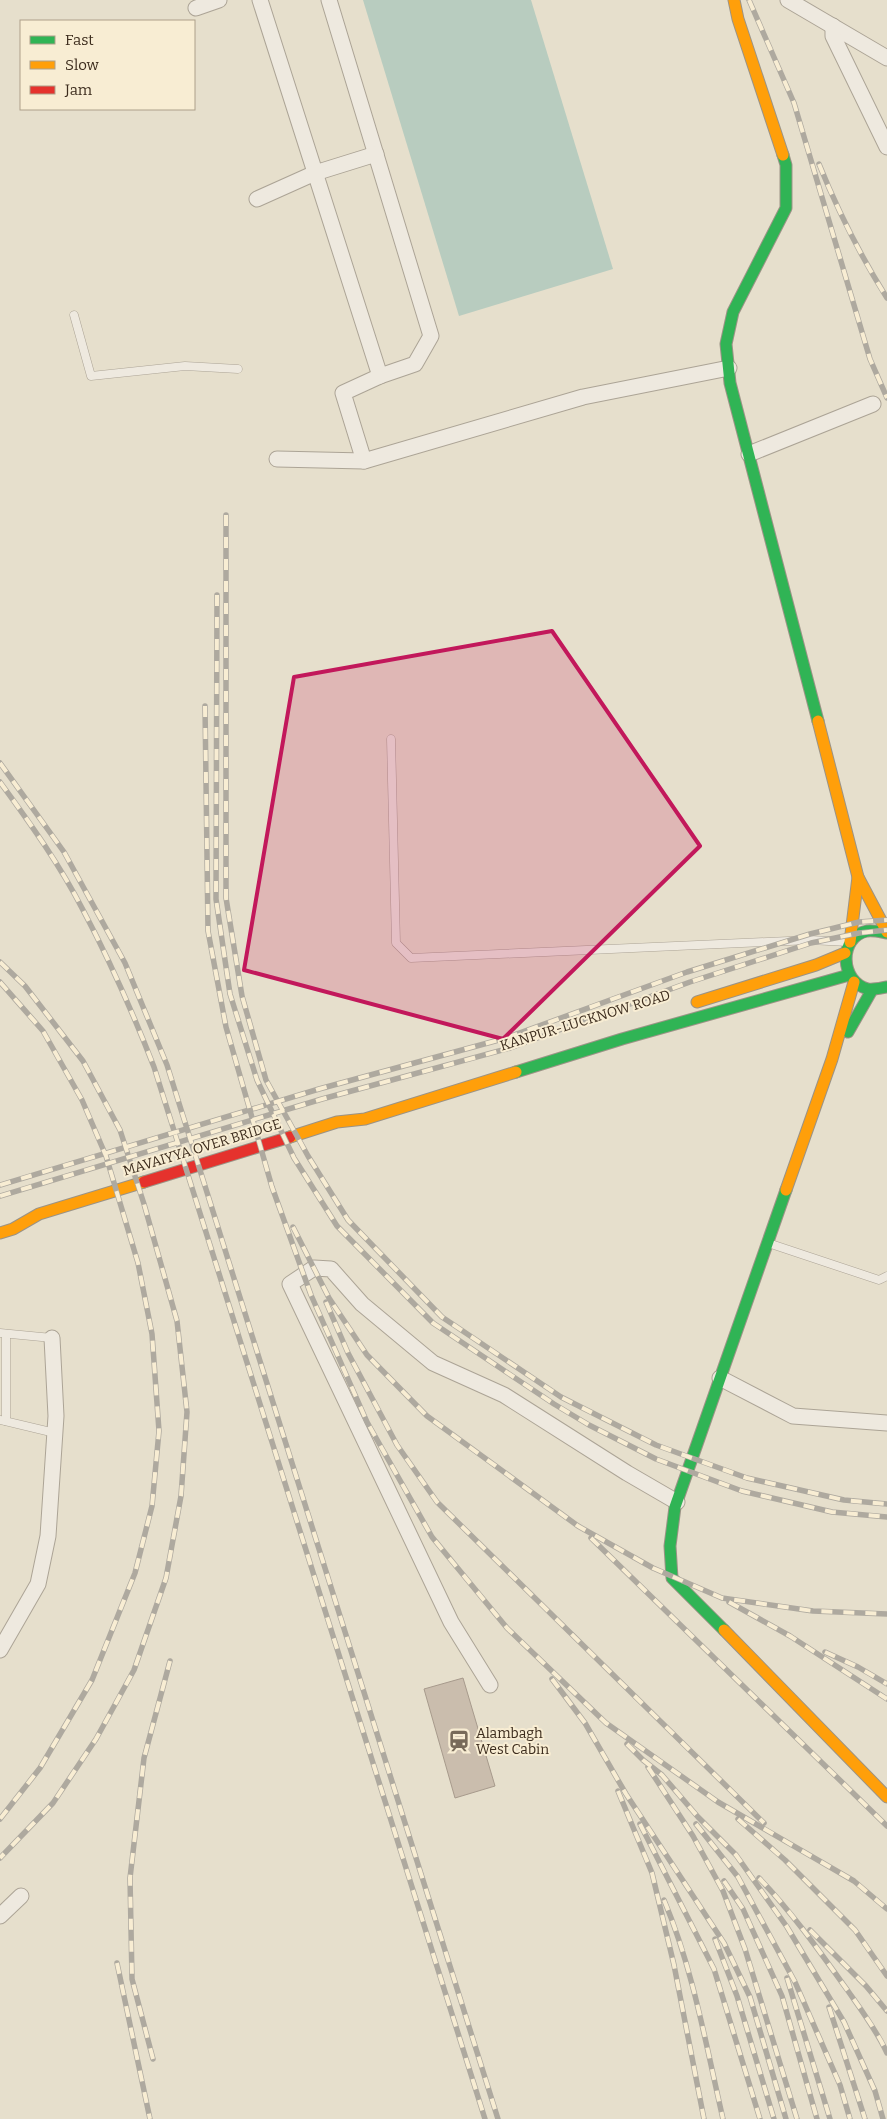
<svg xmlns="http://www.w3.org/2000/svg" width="887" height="2119" font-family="Bitter,serif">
	<rect width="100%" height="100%" fill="#e6dfcc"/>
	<path fill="#b8ccbf" d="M 363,0 L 531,0 L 613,269 L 459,316 Z"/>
	<path fill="#cabdad" stroke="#a79a8c" d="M 463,1678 L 495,1786 L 455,1798 L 424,1689 Z"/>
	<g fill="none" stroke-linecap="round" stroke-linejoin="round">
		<g stroke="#aca496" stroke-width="9">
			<g id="lane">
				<path d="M 74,315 L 91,376 L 185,366 L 238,369"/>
				<path d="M 391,739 L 396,943 L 411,958 L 810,940 L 848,942"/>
				<path d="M 768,1243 L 879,1280 L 887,1276"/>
				<path d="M 0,1333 L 52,1338"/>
				<path d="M 6,1334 L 6,1421"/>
				<path d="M 0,1420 L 55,1433"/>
			</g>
		</g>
		<g stroke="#aca496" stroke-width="17">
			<g id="street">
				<path d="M 260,0 L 380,376"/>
				<path d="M 329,0 L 431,336 L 415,364 L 380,376 L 343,393 L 364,461"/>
				<path d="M 788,0 L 887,58"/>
				<path d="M 196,8 L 219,0"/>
				<path d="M 833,26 L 833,36 L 887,147"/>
				<path d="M 257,199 L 315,173 L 376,154"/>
				<path d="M 749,454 L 873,404"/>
				<path d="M 277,459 L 364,461 L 583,397 L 729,368"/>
				<path d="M 720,1378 L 793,1416 L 887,1423"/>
				<path d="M 0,1650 L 38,1584 L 48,1536 L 56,1416 L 52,1338"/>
				<path d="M 490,1685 L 451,1622 L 290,1284 L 314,1268 L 331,1269 L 362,1304 L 433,1363 L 504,1395 L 627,1473 L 677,1502"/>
				<path d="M 0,1916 L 21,1896"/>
			</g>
		</g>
		<g stroke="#9b9386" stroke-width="13">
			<g id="fast">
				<path d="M 783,155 L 786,165 L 786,208 L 733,312 L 726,344 L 730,383 L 818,721"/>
				<path d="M 887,933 C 881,932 873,930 867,931 C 838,937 840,982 868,989 C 873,990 881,988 887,987"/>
				<path d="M 848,1032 L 872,990"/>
				<path d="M 516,1072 L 622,1039 L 849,975"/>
				<path d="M 724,1630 L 672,1578 L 670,1546 L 675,1507 L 786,1190"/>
			</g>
		</g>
		<g stroke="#9b9386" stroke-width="13">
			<g id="slow">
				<path d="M 734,0 L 738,19 L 783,155"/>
				<path d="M 818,721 L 858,877 L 887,932"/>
				<path d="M 850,942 L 858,877"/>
				<path d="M 697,1002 L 816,965 L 845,953"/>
				<path d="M 290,1137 L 337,1122 L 365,1119 L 516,1072"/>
				<path d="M 786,1190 L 832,1059 L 854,982"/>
				<path d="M 0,1233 L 13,1229 L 39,1214 L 144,1182"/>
				<path d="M 724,1630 L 887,1797"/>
			</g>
		</g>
		<g stroke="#9b9386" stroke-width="13">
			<path id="jam" d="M 144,1182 L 290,1137"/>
		</g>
		<use href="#lane" stroke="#eee9df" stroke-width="8"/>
		<use href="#street" stroke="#eee9df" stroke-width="15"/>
		<use href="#fast" stroke="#30b455" stroke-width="11"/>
		<use href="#slow" stroke="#ff9f0a" stroke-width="11"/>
		<use href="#jam" stroke="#e5322d" stroke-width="11"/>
		<g stroke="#aea99f" stroke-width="5.5">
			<g id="rail">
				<path d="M 749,0 L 794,103 L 870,359 L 887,398"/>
				<path d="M 819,164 C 838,211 860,255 887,298"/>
				<path d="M 226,515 L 226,898 L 242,996 L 266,1080 L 308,1156 L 348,1220 L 442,1317 L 561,1397 L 656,1445 L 747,1478 L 844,1500 L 887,1504"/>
				<path d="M 217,595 L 216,899 L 230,994 L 257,1080 L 294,1158 L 337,1226 L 433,1323 L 554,1404 L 589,1425 L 656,1459 L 742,1491 L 832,1512 L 887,1517"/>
				<path d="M 205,706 L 208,931 L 226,1027 L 272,1187 L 311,1295 L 367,1422 L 432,1537 L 507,1628 L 606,1723 L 718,1802 L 854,1881 L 887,1909"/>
				<path d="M 0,763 L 64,852 L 125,963 L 167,1065 L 498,2119"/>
				<path d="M 0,782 C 30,823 60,865 83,910 C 110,961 133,1013 154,1067 L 485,2119"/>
				<path d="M 0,962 L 25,986 L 83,1061 L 120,1130 L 144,1204 L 177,1321 L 187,1412 L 181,1496 L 166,1578 L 134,1670 L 96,1739 L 53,1803 L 0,1858"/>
				<path d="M 0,982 L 43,1031 L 82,1100 L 106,1156 L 138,1263 L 152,1334 L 159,1431 L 152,1506 L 135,1573 L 92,1680 L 40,1768 L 0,1819"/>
				<path d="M 0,1185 L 319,1089 L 506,1038 L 687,972 L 810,934 L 859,922 L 887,920"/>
				<path d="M 0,1196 L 322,1099 L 510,1048 L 690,982 L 811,943 L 859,933 L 887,930"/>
				<path d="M 293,1227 L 329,1298 L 367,1355 L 427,1416 L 578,1526 L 653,1568 L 722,1598 L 813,1611 L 887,1614"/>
				<path d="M 326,1302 L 348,1353 L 397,1445 L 437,1502 L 764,1823"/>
				<path d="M 591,1538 L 887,1826"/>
				<path d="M 729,1602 L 790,1636 L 887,1699"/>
				<path d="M 825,1652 L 858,1667 L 887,1684"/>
				<path d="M 552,1679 L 585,1723 L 626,1794 L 724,1943 L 750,1997 L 786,2119"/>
				<path d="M 627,1744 L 643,1760 L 662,1775 L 698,1817 L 736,1855 L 787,1927 L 844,2022 L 875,2091 L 883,2119"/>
				<path d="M 648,1767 L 693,1836 L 723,1891 L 745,1949 L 797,2119"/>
				<path d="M 618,1791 L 652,1873 L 674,1965 L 704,2119"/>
				<path d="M 738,1819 L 785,1860 L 855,1930 L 887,1976"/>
				<path d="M 640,1824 L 714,1969 L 760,2119"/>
				<path d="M 696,1824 L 738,1877 L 795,1982 L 840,2085 L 850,2119"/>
				<path d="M 759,1878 C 792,1912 820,1952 848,1991 C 862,2011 877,2031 887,2053"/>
				<path d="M 724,1881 L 743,1909 L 782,1996 L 817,2119"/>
				<path d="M 664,1900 C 693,1969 706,2045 723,2119"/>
				<path d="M 810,1930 L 866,1986 L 887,2011"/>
				<path d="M 715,1939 L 737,1996 L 774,2119"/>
				<path d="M 117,1963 L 150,2119"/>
				<path d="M 787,1978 L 830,2119"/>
				<path d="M 829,2007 L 865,2119"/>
				<path d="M 153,2059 L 132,1979 L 130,1878 L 144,1758 L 170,1661"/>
			</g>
		</g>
		<use href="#rail" stroke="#f8edd3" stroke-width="4" stroke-dasharray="11" stroke-linecap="butt"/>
	</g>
	<path fill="#c2185b" fill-opacity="0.2" stroke="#c2185b" stroke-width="4" stroke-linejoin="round" d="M 552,631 L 700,846 L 503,1039 L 244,970 L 294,677 Z"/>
	<defs>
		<g id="station-bare" transform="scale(1.725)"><path d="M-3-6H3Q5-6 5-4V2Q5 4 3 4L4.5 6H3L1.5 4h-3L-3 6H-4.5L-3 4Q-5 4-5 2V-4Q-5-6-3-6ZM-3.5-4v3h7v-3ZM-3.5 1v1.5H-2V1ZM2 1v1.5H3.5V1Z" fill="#786b5a" stroke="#f8edd3" stroke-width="2.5" paint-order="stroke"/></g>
	</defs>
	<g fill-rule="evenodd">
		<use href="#station-bare" x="459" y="1741"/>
	</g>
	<g text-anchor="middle" stroke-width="4" stroke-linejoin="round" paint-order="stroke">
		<g font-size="14" fill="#3c2c1d" stroke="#f8edd3">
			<text transform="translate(585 1020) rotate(-17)" y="5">KANPUR-LUCKNOW ROAD</text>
			<text transform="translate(202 1147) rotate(-17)" y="5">MAVAIYYA OVER BRIDGE</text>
		</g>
		<g font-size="14" fill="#3c2c1d" stroke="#f8edd3" text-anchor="start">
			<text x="476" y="1738">Alambagh<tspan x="476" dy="16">West Cabin</tspan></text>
		</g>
	</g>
	<rect x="20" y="20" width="175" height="90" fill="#f8edd3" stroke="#ada08a"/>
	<rect x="30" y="36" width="25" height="8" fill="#30b455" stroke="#ada08a"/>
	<text x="65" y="45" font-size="15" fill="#3c2c1d">Fast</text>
	<rect x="30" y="61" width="25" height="8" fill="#ff9f0a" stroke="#ada08a"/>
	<text x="65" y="70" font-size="15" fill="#3c2c1d">Slow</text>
	<rect x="30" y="86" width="25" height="8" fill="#e5322d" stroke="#ada08a"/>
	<text x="65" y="95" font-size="15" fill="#3c2c1d">Jam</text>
</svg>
